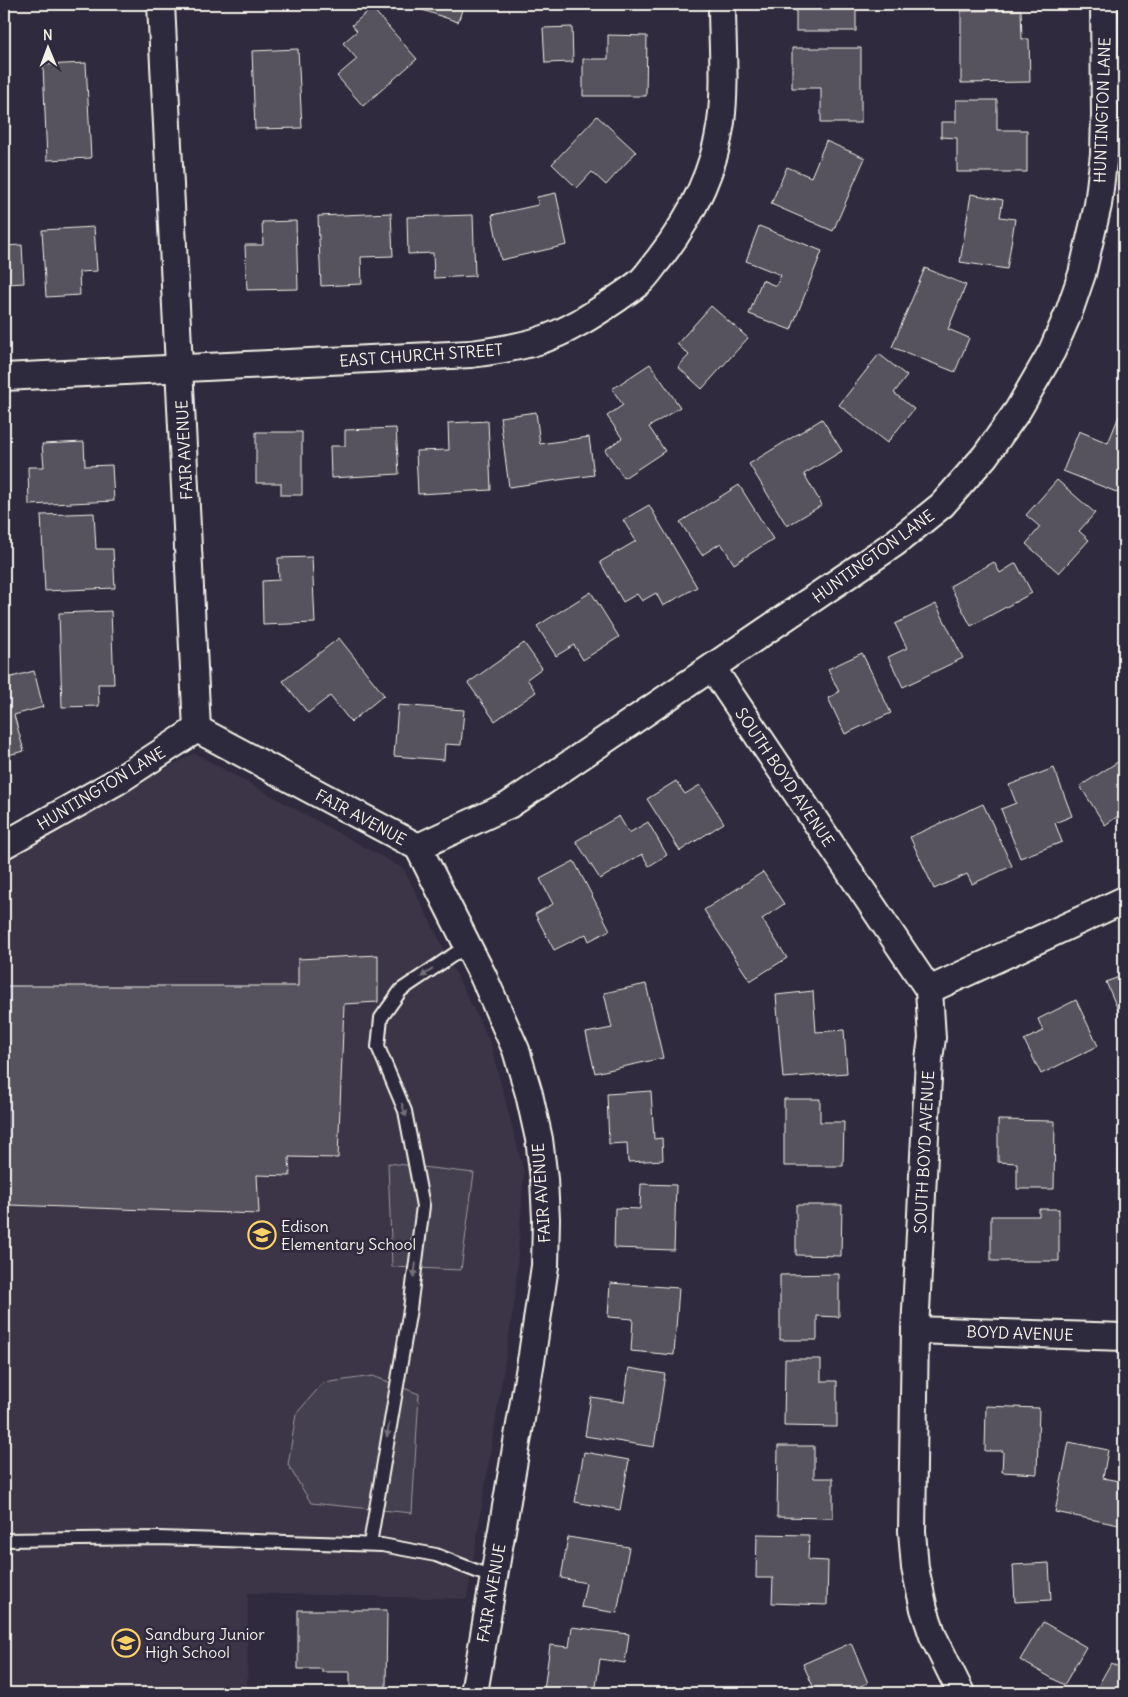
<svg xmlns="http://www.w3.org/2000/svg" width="1128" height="1697" font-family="Delius,sans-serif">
	<rect width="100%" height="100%" fill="#2f2a3d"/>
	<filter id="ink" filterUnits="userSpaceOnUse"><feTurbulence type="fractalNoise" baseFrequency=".02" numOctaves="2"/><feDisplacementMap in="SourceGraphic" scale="10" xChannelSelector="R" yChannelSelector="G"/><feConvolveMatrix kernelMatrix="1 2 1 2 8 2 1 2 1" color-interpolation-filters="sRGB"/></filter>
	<g filter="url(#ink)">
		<path fill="#3b3647" d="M 194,753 L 404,869 L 490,1042 L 524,1172 L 515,1298 L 467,1599 L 248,1593 L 247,1693 L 4,1693 L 4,859 Z"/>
		<g fill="#454050" stroke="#9c989c">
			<path d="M 388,1163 L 474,1173 L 461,1270 L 392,1267 Z"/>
			<path d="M 373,1376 L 419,1394 L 412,1513 L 311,1503 L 288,1465 L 296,1414 L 323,1383 Z"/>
		</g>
		<g fill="#56525f" stroke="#f4f1e8">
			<path d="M 405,4 L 464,4 L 458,22 Z"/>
			<rect x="590" y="4" width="35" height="4"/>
			<rect x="796" y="4" width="60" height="27"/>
			<path d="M 372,8 L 417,59 L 363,106 L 337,76 L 357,59 L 343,43 L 357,31 L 352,25 Z"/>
			<path d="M 1021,10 L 1022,39 L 1029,39 L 1030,82 L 961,83 L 961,11 Z"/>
			<path d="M 572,27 L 573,62 L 545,63 L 543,28 Z"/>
			<path d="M 608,35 L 647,36 L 646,96 L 583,96 L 583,59 L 608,59 Z"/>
			<path d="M 792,48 L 861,48 L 861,123 L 821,123 L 821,88 L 792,88 Z"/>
			<path d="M 298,49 L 302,128 L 255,129 L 252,51 Z"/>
			<path d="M 86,63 L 91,158 L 47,160 L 43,65 Z"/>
			<path d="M 4,67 L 7,67 L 10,128 L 4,128 Z"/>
			<path d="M 956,100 L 997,100 L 997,130 L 1027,130 L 1027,172 L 957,172 L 957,138 L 941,137 L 941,122 L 956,122 Z"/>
			<path d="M 597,116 L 636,152 L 606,185 L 592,172 L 577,188 L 552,164 Z"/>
			<path d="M 826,141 L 865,158 L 833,231 L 771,204 L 787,167 L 811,177 Z"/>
			<path d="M 556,193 L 567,245 L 501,260 L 492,215 L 538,205 L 537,197 Z"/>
			<path d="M 971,194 L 1003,200 L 1000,217 L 1015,219 L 1007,269 L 960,262 Z"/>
			<path d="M 391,213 L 393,256 L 361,257 L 362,284 L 321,286 L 318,216 Z"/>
			<path d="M 473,215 L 475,276 L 434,278 L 433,253 L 408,254 L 407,217 Z"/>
			<path d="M 296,221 L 298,289 L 247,290 L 245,245 L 263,245 L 262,222 Z"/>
			<path d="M 759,226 L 822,251 L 791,330 L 749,314 L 762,280 L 776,286 L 781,275 L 746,261 Z"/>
			<path d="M 94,227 L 97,271 L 79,272 L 80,295 L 46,297 L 42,230 Z"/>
			<path d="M 22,245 L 24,283 L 7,284 L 7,300 L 4,300 L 4,246 Z"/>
			<path d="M 925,268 L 966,285 L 948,329 L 969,338 L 955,372 L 892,347 Z"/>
			<path d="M 711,306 L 748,338 L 702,389 L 678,367 L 689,355 L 677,344 Z"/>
			<path d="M 879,354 L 907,376 L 894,393 L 914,409 L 887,443 L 839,405 Z"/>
			<path d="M 650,364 L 680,407 L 649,427 L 665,451 L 624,478 L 605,450 L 622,438 L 607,416 L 623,405 L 612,389 Z"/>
			<path d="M 536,412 L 540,444 L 589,437 L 594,475 L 509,487 L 500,417 Z"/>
			<path d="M 1119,416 L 1124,418 L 1124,495 L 1063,471 L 1079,431 L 1108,443 Z"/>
			<path d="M 822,419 L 842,451 L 804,474 L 822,505 L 787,526 L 749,464 Z"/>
			<path d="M 488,421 L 491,490 L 418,494 L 416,451 L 449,450 L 448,423 Z"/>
			<path d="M 396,428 L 399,474 L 331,478 L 330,446 L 345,446 L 345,430 Z"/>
			<path d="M 256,432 L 302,432 L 302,495 L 281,495 L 281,483 L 256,483 Z"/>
			<path d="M 84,442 L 85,466 L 112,465 L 114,501 L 29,505 L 28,467 L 44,467 L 42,444 Z"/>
			<path d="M 1057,480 L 1095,513 L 1079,531 L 1089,540 L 1059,573 L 1026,544 L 1040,527 L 1026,515 Z"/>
			<path d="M 739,485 L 773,539 L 734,564 L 721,543 L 702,555 L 680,522 Z"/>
			<path d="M 649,505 L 697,587 L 663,606 L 656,593 L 642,601 L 637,594 L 623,602 L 600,562 L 636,541 L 623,520 Z"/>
			<path d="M 94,513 L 96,549 L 113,549 L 115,588 L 45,591 L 41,515 Z"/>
			<path d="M 312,557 L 315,623 L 263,625 L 262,581 L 279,580 L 278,558 Z"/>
			<path d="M 994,562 L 1000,573 L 1016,563 L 1032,593 L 971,626 L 950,586 Z"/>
			<path d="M 591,592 L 619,637 L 583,660 L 574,645 L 556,656 L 537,626 Z"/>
			<path d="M 936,604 L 963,658 L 903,687 L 888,657 L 907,648 L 895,624 Z"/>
			<path d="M 111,611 L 114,684 L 98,684 L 99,706 L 62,707 L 59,613 Z"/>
			<path d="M 339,638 L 384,695 L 351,722 L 330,696 L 308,713 L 283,681 Z"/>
			<path d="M 524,643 L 542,668 L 527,679 L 536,692 L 495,721 L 468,683 Z"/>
			<path d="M 862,653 L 891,713 L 845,734 L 828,698 L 839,692 L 828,669 Z"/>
			<path d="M 34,671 L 43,707 L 14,715 L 24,751 L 4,756 L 4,679 Z"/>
			<path d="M 398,705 L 464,710 L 461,745 L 445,744 L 444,760 L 394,756 Z"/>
			<path d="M 1124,758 L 1124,812 L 1105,825 L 1080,786 Z"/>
			<path d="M 1054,768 L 1072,816 L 1055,823 L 1062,842 L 1020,858 L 1001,809 L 1016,803 L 1009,785 Z"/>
			<path d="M 676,781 L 685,794 L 700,785 L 724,823 L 680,851 L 647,799 Z"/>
			<path d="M 983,804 L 1012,866 L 972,884 L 967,874 L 934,889 L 910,837 Z"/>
			<path d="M 619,816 L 629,833 L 648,822 L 667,855 L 649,866 L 642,854 L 600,879 L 576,841 Z"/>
			<path d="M 574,861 L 610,930 L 589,941 L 586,934 L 554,950 L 535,914 L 553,904 L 540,879 Z"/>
			<path d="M 763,872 L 784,904 L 762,919 L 787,958 L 750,981 L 704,910 Z"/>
			<path d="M 378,955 L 378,1002 L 344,1004 L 338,1158 L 289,1157 L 290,1176 L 257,1175 L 259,1214 L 10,1205 L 10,1228 L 4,1228 L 4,986 L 298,986 L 298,959 Z"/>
			<path d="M 1124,975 L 1124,1024 L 1106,982 Z"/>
			<path d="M 646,984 L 663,1058 L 595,1073 L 586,1033 L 612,1028 L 604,993 Z"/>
			<path d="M 813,991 L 816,1032 L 844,1030 L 847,1073 L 783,1078 L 776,995 Z"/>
			<path d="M 1076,1000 L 1098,1046 L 1041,1074 L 1024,1040 L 1043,1031 L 1038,1019 Z"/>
			<path d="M 651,1091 L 654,1139 L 662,1138 L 663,1160 L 628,1162 L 627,1143 L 609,1144 L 607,1094 Z"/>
			<path d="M 784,1099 L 820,1099 L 820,1122 L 844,1122 L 843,1166 L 784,1166 Z"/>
			<path d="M 998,1120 L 1055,1121 L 1054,1189 L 1017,1189 L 1017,1163 L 998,1162 Z"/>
			<path d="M 1119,1149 L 1124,1149 L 1124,1209 L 1118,1209 Z"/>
			<path d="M 641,1184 L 676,1185 L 674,1250 L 614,1248 L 615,1208 L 640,1209 Z"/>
			<path d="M 796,1205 L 842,1205 L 841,1256 L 796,1255 Z"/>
			<path d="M 1039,1209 L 1059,1209 L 1059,1261 L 991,1261 L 991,1216 L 1039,1216 Z"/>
			<path d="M 839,1274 L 839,1317 L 817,1316 L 817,1340 L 780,1340 L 780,1275 Z"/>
			<path d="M 610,1283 L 679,1288 L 674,1355 L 631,1351 L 633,1319 L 608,1317 Z"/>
			<path d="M 785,1359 L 821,1359 L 821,1381 L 837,1381 L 837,1427 L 784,1426 Z"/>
			<path d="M 629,1368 L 665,1374 L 654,1447 L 585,1436 L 591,1397 L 624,1402 Z"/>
			<path d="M 986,1406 L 1039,1408 L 1037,1474 L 1002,1472 L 1003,1451 L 985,1451 Z"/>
			<path d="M 1069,1442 L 1108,1450 L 1103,1478 L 1124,1482 L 1124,1526 L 1055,1512 Z"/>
			<path d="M 778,1446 L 814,1446 L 814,1478 L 833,1478 L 833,1518 L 777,1517 Z"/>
			<path d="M 584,1452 L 629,1460 L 620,1510 L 575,1502 Z"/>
			<path d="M 757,1534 L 809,1535 L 808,1560 L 828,1561 L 827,1605 L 772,1603 L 773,1578 L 756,1578 Z"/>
			<path d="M 568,1537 L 629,1547 L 617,1613 L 581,1607 L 586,1583 L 561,1578 Z"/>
			<path d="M 1049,1563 L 1051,1600 L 1015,1602 L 1013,1565 Z"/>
			<path d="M 298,1610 L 387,1610 L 386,1687 L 350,1687 L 350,1672 L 322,1672 L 322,1669 L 298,1669 Z"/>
			<path d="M 1043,1622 L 1086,1647 L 1064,1685 L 1020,1660 Z"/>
			<path d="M 572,1627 L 629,1634 L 625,1663 L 600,1659 L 595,1693 L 567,1693 L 544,1690 L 550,1645 L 569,1647 Z"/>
			<path d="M 851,1643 L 868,1683 L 856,1688 L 858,1693 L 816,1693 L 803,1664 Z"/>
			<path d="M 1111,1663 L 1124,1670 L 1124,1693 L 1094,1693 Z"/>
		</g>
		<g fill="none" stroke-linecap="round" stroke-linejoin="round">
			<g stroke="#f4f1e8" stroke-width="16">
				<g id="lane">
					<path d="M 4,1540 L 158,1538 L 382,1545 L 436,1555 L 494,1578"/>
					<path d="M 370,1544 L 410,1309 L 423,1206 L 405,1111 L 378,1047 L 381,1018 L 401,990 L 468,945"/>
				</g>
			</g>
			<g stroke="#f4f1e8" stroke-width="30">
				<g id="street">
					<path d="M 161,4 L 197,729"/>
					<path d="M 4,377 L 471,354 C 494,351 516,348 538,341 C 567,332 593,315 618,298 C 625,293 633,288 640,282 C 647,276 653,266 659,259 C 690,219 714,173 721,122 C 726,83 722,43 722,4"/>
					<path d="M 713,669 L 929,990 L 932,1038 L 929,1059 L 915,1330 L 912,1531 L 915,1568 L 924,1609 L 933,1636 L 961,1693"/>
					<path d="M 197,729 L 418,847 L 483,976 L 516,1050 L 529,1094 L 539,1139 L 544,1179 L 546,1219 L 545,1266 L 532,1355 L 474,1693"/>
					<path d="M 4,845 L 116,782 L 197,729"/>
					<path d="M 418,847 L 509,805 L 895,543 L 942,505 L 985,456 L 1018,410 L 1052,351 L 1069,312 L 1082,274 L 1098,205 L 1104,154 L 1105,115 L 1104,4"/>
					<path d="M 929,990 L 1124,900"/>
					<path d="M 915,1330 L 1124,1337"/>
				</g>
			</g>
			<use href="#lane" stroke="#2f2a3d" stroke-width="12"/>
			<use href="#street" stroke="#2f2a3d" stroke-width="26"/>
		</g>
		<defs><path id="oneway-solid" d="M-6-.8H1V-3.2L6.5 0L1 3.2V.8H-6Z" transform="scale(1.25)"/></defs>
		<g fill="#747079">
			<use href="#oneway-solid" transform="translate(427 973) rotate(146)"/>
			<use href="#oneway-solid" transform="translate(404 1110) rotate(72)"/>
			<use href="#oneway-solid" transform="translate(415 1270) rotate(97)"/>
			<use href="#oneway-solid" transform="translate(388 1430) rotate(100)"/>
		</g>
	</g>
	<defs>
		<g id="school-ring" transform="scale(1.4375)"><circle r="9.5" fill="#2f2a3d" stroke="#ffd166" stroke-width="1.5"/><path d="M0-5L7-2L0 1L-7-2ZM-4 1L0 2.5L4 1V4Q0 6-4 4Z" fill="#ffd166"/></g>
	</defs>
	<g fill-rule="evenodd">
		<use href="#school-ring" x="262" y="1235"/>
		<use href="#school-ring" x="126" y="1643"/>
	</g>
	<g text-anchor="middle" stroke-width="5" stroke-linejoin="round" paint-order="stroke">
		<g font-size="16" fill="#f4f1e8" stroke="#2f2a3d">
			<text transform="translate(1102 110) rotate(-88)" y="6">HUNTINGTON LANE</text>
			<text transform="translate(421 355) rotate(-4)" y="6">EAST CHURCH STREET</text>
			<text transform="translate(184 450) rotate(-93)" y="6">FAIR AVENUE</text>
			<text transform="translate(873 556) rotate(-36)" y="6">HUNTINGTON LANE</text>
			<text transform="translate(785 777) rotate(56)" y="6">SOUTH BOYD AVENUE</text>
			<text transform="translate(101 788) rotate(-31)" y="6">HUNTINGTON LANE</text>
			<text transform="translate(361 817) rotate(28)" y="6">FAIR AVENUE</text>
			<text transform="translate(924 1152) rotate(-87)" y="6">SOUTH BOYD AVENUE</text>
			<text transform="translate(541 1193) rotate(-94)" y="6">FAIR AVENUE</text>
			<text transform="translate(1020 1333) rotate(2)" y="6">BOYD AVENUE</text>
			<text transform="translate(491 1593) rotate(-80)" y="6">FAIR AVENUE</text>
		</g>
		<g font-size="16" fill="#f4f1e8" stroke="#2f2a3d" text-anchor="start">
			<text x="281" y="1232">Edison<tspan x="281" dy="18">Elementary School</tspan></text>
			<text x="145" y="1640">Sandburg Junior<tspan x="145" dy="18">High School</tspan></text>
		</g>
	</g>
	<rect width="1128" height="1697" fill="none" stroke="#2f2a3d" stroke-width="20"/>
	<rect x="10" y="10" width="1108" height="1677" fill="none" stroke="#f4f1e8" stroke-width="2" filter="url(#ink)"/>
	<g transform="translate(48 48) rotate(359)" stroke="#2f2a3d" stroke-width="4" paint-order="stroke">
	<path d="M0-4L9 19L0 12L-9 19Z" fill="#f4f1e8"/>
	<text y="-8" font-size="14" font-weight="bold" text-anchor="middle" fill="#f4f1e8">N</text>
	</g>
</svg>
